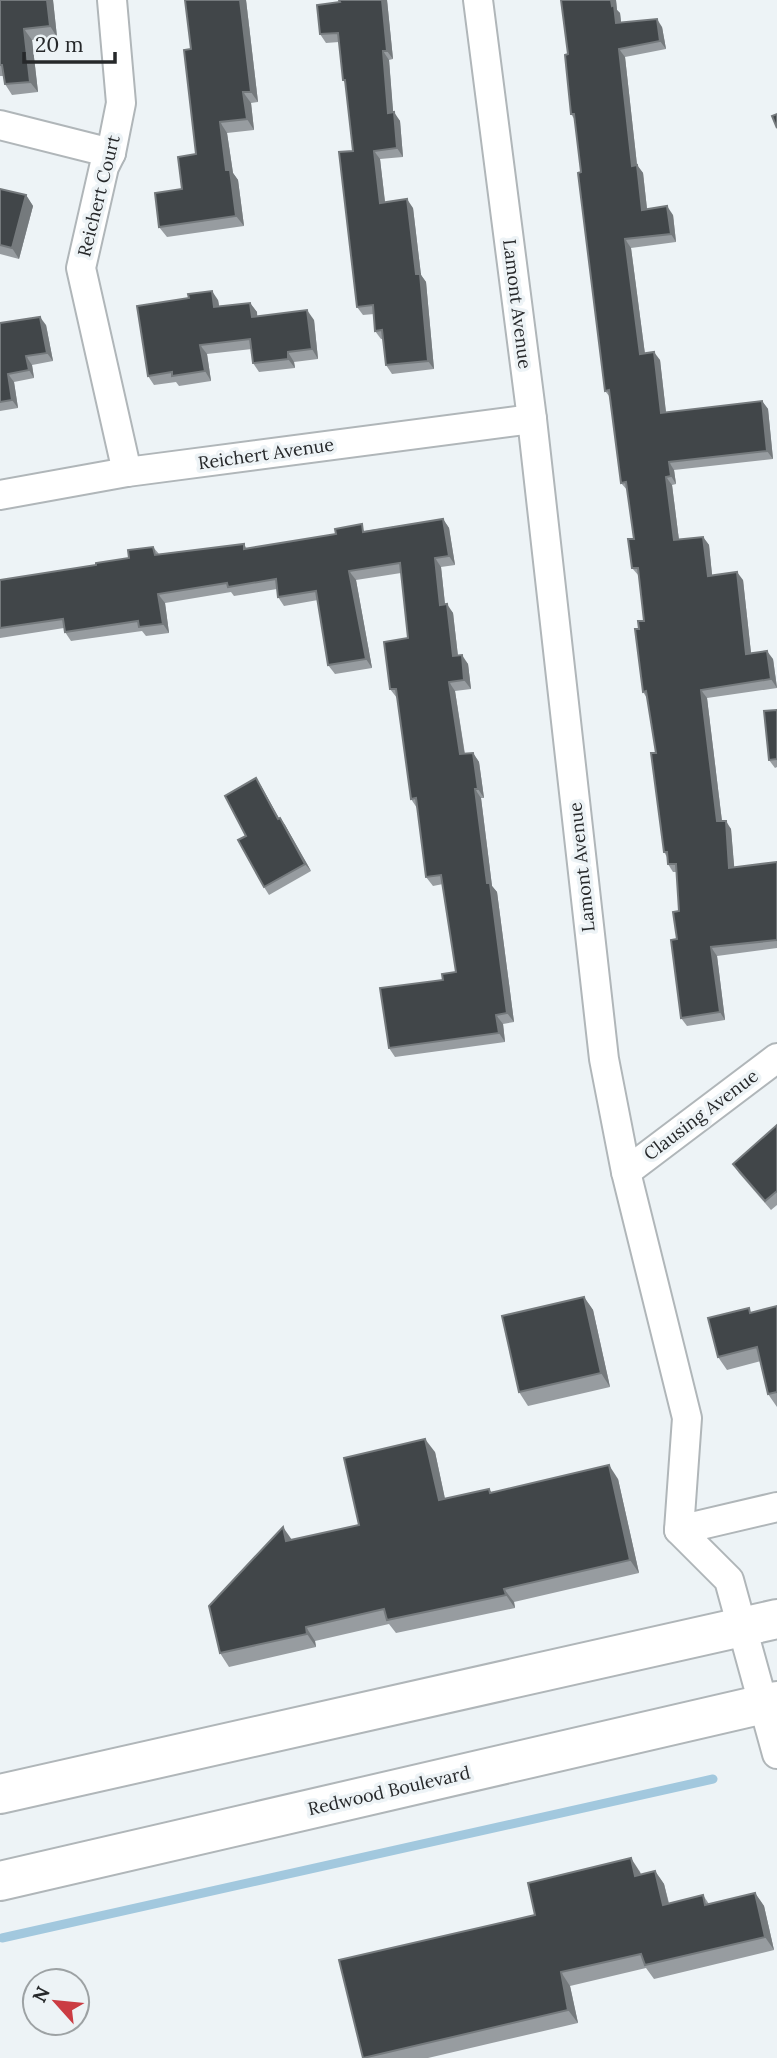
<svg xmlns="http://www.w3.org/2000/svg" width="777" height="2058" font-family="Lora,serif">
	<rect width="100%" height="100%" fill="#edf3f6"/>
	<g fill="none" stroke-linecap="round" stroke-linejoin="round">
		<path stroke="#a2c8de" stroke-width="9" d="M 2,1938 L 713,1779"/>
		<g stroke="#b0b6b9" stroke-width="32">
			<g id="minor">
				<path d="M 112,0 L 121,103 L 111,153 L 104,167 L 81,268 L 127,472"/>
				<path d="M 478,0 L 532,419 L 604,1059 L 626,1172 L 687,1418 L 679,1530 L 729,1580 L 777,1754"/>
				<path d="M 0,125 L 111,153"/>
				<path d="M 0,495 L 127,472 L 532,419"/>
				<path d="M 626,1172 L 777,1058"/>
				<path d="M 679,1530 L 777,1507"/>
			</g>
		</g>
		<g stroke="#b0b6b9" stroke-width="42">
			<g id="secondary">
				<path d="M 0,1794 L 777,1619"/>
				<path d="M 0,1881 L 777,1701"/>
			</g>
		</g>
		<use href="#minor" stroke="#fff" stroke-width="28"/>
		<use href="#secondary" stroke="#fff" stroke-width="38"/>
	</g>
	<g fill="#979ca0">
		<path d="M 0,0 L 53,0 L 57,37 L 32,40 L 38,92 L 12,95 L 5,84 L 4,76 L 0,76 Z"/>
		<path d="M 185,0 L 246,0 L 258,102 L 251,103 L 254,130 L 227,133 L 233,173 L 238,180 L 244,226 L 167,237 L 159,227 L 182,189 L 196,154 L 191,49 Z"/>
		<path d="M 339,0 L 387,0 L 393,59 L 389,60 L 393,113 L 400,121 L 403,157 L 380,159 L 385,202 L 413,208 L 421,275 L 426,282 L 434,369 L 392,374 L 386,365 L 383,339 L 381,339 L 375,331 L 374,314 L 363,315 L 357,307 L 353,151 L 346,84 L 343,80 L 339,42 L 326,43 L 320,34 L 340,2 Z"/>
		<path d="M 561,0 L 616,0 L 617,10 L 620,13 L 621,22 L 662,27 L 666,49 L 625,57 L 637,165 L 643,173 L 647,209 L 673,215 L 676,242 L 631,248 L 645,354 L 660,360 L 666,413 L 762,401 L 768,409 L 773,459 L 674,470 L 676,484 L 672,485 L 679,540 L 703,537 L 709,545 L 712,575 L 743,580 L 751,653 L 773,659 L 777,688 L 707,698 L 722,821 L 731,829 L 734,867 L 777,862 L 777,948 L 717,956 L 725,1020 L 687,1026 L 681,1018 L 677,939 L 679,911 L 677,872 L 673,872 L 668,864 L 667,857 L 664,852 L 656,753 L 647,698 L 643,692 L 639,629 L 644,621 L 639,576 L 632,568 L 634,539 L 628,491 L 621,483 L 610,397 L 605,391 L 575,120 L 571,114 L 568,54 Z"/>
		<path d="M 0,189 L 26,195 L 33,206 L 19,259 L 0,254 Z"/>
		<path d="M 218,300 L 219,306 L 250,303 L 257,312 L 257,316 L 314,320 L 318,359 L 294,362 L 295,368 L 259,372 L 253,363 L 252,349 L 207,354 L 211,381 L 179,386 L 176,382 L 154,385 L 148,376 Z"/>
		<path d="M 0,323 L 46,325 L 53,361 L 32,365 L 34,378 L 14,382 L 18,408 L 0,411 Z"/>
		<path d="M 443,519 L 449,528 L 455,565 L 441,567 L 445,604 L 453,613 L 458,656 L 468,664 L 471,689 L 455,691 L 465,754 L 473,753 L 479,762 L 484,798 L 481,798 L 492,886 L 497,892 L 514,1022 L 503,1024 L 505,1042 L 395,1057 L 389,1048 L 443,980 L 456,972 L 443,884 L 433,886 L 426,877 L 417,808 L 411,799 L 397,698 L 390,689 L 408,638 L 401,573 L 356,580 L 372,668 L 335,674 L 328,665 L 318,600 L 284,606 L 278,597 L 277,589 L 234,596 L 231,592 L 165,603 L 169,633 L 146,636 L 142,631 L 71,641 L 65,632 L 64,628 L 0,638 L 0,580 L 96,565 L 129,558 L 153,547 L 159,554 L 244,544 L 247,549 Z"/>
		<path d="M 777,710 L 777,767 L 775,768 L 769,760 Z"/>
		<path d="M 261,786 L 279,818 L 285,825 L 311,871 L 269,895 L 264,887 L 246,836 Z"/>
		<path d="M 777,1125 L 777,1205 L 771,1210 L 739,1173 L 733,1164 Z"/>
		<path d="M 584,1297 L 593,1310 L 610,1387 L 528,1406 L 519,1392 Z"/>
		<path d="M 777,1306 L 777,1407 L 768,1394 L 761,1361 L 727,1370 L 718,1357 L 752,1313 Z"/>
		<path d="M 435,1452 L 445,1499 L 489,1489 L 491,1492 L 618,1479 L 639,1573 L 514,1602 L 515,1608 L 396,1633 L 389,1624 L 315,1641 L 316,1647 L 229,1667 L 220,1653 L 292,1540 L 359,1525 Z"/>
		<path d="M 655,1871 L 664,1884 L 669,1903 L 703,1895 L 709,1904 L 755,1893 L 764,1906 L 774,1950 L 654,1979 L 646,1968 L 570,1986 L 578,2023 L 428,2058 L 363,2058 L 535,1915 L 640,1872 L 641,1875 Z"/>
	</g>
	<g fill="#757a7d">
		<path d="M 47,0 L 53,0 L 57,37 L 50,26 Z"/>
		<path d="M 240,0 L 246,0 L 258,102 L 251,92 Z"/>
		<path d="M 382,0 L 387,0 L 393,59 L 387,51 Z"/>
		<path d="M 611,0 L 616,0 L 617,10 L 620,13 L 622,31 L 616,23 Z"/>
		<path d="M 657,19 L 662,27 L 666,49 L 660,41 Z"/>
		<path d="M 24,29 L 32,40 L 38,92 L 30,82 Z"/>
		<path d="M 619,49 L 625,57 L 638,174 L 632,166 Z"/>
		<path d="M 383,51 L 389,60 L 394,122 L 388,113 Z"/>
		<path d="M 243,92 L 251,103 L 254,130 L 247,119 Z"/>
		<path d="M 394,112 L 400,121 L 403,157 L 397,148 Z"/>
		<path d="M 220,122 L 227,133 L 233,173 L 238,180 L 244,226 L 236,216 L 226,170 Z"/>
		<path d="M 374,151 L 380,159 L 386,211 L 380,203 Z"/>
		<path d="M 637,165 L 643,173 L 648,218 L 642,210 Z"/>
		<path d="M 26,195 L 33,206 L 19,259 L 12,248 Z"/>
		<path d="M 407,199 L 413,208 L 421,275 L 426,282 L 434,369 L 428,361 L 416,274 Z"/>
		<path d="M 667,206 L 673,215 L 676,242 L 671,234 Z"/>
		<path d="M 625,239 L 631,248 L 646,362 L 640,354 Z"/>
		<path d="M 212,291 L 218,300 L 221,316 L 214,307 Z"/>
		<path d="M 250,303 L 257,312 L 258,326 L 252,317 Z"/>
		<path d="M 307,310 L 314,320 L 318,359 L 312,349 Z"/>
		<path d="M 40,317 L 46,325 L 53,361 L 47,353 Z"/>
		<path d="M 200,345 L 207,354 L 211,381 L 205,371 Z"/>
		<path d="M 288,352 L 294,362 L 295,368 L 288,359 Z"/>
		<path d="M 654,352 L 660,360 L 667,421 L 661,413 Z"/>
		<path d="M 26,356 L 32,365 L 34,378 L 29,370 Z"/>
		<path d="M 8,374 L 14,382 L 18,408 L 12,400 Z"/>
		<path d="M 762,401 L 768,409 L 773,459 L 767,451 Z"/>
		<path d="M 669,462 L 674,470 L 676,484 L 671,476 Z"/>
		<path d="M 666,477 L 672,485 L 680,548 L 674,540 Z"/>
		<path d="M 443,519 L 449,528 L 455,565 L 449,556 Z"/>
		<path d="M 703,537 L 709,545 L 713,584 L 708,576 Z"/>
		<path d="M 435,558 L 441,567 L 446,614 L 440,605 Z"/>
		<path d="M 349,571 L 356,580 L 372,668 L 366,659 Z"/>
		<path d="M 737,572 L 743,580 L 752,662 L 746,654 Z"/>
		<path d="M 158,594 L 165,603 L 169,633 L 163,624 Z"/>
		<path d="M 447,604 L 453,613 L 459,665 L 453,656 Z"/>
		<path d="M 767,651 L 773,659 L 777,688 L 771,679 Z"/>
		<path d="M 462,655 L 468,664 L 471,689 L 464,680 Z"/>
		<path d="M 449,682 L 455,691 L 466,763 L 460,754 Z"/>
		<path d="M 701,690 L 707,698 L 723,830 L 717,821 Z"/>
		<path d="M 473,753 L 479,762 L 484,798 L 478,789 Z"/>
		<path d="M 256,778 L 261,786 L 283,826 L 278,819 Z"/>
		<path d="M 475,789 L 481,798 L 492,886 L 497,892 L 514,1022 L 507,1013 L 487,883 Z"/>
		<path d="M 280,818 L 285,825 L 311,871 L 305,864 Z"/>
		<path d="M 726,821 L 731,829 L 735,876 L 729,868 Z"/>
		<path d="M 711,947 L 717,956 L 725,1020 L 720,1012 Z"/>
		<path d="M 496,1015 L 503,1024 L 505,1042 L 499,1033 Z"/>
		<path d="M 584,1297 L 593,1310 L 610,1387 L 601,1373 Z"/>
		<path d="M 425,1439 L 435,1452 L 448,1513 L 439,1500 Z"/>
		<path d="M 609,1465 L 618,1479 L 639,1573 L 630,1560 Z"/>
		<path d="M 283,1527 L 292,1540 L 286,1541 Z"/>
		<path d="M 504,1589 L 514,1602 L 515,1608 L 506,1595 Z"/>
		<path d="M 306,1627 L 315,1641 L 316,1647 L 307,1634 Z"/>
		<path d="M 631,1858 L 640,1872 L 645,1889 L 635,1876 Z"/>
		<path d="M 655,1871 L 664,1884 L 672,1918 L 663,1905 Z"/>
		<path d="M 755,1893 L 764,1906 L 774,1950 L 765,1937 Z"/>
		<path d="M 561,1972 L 570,1986 L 578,2023 L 568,2010 Z"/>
	</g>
	<g fill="#414649" stroke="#757a7d" stroke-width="2">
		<path d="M 0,0 L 47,0 L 50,26 L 24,29 L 30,82 L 5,84 L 2,65 L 0,65 Z"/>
		<path d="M 185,0 L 240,0 L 251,92 L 243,92 L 247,119 L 220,122 L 226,170 L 230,170 L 236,216 L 159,227 L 155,193 L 182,189 L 178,157 L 196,154 L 184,50 L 191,49 Z"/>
		<path d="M 339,0 L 382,0 L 387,51 L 383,51 L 388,113 L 394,112 L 397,148 L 374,151 L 380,203 L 407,199 L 416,274 L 420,274 L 428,361 L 386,365 L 382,330 L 375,331 L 373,305 L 357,307 L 339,152 L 353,151 L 345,80 L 343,80 L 338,33 L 320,34 L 317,5 L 340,2 Z"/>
		<path d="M 561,0 L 611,0 L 612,6 L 614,5 L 616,23 L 657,19 L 660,41 L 619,49 L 632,166 L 637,165 L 642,210 L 667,206 L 671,234 L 625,239 L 640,354 L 654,352 L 661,413 L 762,401 L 767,451 L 669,462 L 671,476 L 666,477 L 674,540 L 703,537 L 708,576 L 737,572 L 746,654 L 767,651 L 771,679 L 701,690 L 717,821 L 726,821 L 729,868 L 777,862 L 777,940 L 711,947 L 720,1012 L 681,1018 L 671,940 L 677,939 L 673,912 L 679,911 L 676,864 L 668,864 L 667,852 L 664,852 L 651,753 L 656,753 L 647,697 L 646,691 L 643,692 L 635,629 L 639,629 L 638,621 L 644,621 L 638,568 L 632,568 L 628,539 L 634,539 L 626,482 L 621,483 L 609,390 L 605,391 L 578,173 L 581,172 L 574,114 L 571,114 L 565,55 L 568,54 Z"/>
		<path d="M 777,114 L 777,128 L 772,116 Z"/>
		<path d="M 0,189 L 26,195 L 12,248 L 0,245 Z"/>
		<path d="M 212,291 L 214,307 L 250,303 L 252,317 L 307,310 L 312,349 L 288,352 L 288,359 L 253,363 L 250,339 L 200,345 L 205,371 L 172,376 L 172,372 L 148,376 L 137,306 L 189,298 L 188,294 Z"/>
		<path d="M 40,317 L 47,353 L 26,356 L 29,370 L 8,374 L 12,400 L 0,402 L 0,323 Z"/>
		<path d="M 443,519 L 449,556 L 435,558 L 440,605 L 447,604 L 453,656 L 462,655 L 464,680 L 449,682 L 460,754 L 473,753 L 478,789 L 475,789 L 487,883 L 490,883 L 507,1013 L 496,1015 L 499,1033 L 389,1048 L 380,988 L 443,980 L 442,974 L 456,972 L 441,875 L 426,877 L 416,798 L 411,799 L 396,689 L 390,689 L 384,642 L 408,638 L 400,563 L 349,571 L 366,659 L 328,665 L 316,591 L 278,597 L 276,579 L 228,587 L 227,583 L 158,594 L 163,624 L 139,627 L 138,621 L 65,632 L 63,619 L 0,628 L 0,580 L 96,565 L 96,563 L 129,558 L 128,550 L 153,547 L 155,555 L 244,544 L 244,549 L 336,534 L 335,529 L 362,524 L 363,532 Z"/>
		<path d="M 777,710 L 777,759 L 769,760 L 764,711 Z"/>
		<path d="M 256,778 L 278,819 L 280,818 L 305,864 L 264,887 L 238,840 L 246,836 L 225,796 Z"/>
		<path d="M 777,1125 L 777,1191 L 765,1201 L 733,1164 Z"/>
		<path d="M 584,1297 L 601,1373 L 519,1392 L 502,1316 Z"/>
		<path d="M 777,1306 L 777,1392 L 768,1394 L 757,1347 L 718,1357 L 708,1318 L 749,1308 L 750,1313 Z"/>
		<path d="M 425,1439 L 439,1500 L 489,1489 L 490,1493 L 609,1465 L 630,1560 L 504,1589 L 506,1595 L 387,1620 L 384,1609 L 306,1627 L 307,1634 L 220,1653 L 209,1606 L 283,1527 L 286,1541 L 359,1525 L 344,1458 Z"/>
		<path d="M 631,1858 L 635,1876 L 655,1871 L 663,1905 L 703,1895 L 705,1905 L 755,1893 L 765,1937 L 645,1965 L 641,1954 L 561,1972 L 568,2010 L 363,2058 L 339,1960 L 535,1915 L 528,1883 Z"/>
	</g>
	<g text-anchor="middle" stroke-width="7" stroke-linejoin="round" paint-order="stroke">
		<g font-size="18" fill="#26282a" stroke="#edf3f6">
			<text transform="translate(99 196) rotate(-76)" y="6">Reichert Court</text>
			<text transform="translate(517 304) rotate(83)" y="6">Lamont Avenue</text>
			<text transform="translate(266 454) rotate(-8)" y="6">Reichert Avenue</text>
			<text transform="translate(582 867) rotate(-96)" y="6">Lamont Avenue</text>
			<text transform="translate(701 1115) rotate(-37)" y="6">Clausing Avenue</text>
			<text transform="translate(389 1791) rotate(-13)" y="6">Redwood Boulevard</text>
		</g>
	</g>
	<g transform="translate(56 2002) rotate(297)"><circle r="33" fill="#edf3f6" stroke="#9da2a4" stroke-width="2"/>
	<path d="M0-5L12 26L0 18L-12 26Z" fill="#cb3c43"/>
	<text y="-10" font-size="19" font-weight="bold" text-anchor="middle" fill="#26282a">N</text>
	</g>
	<path d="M24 52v10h91v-10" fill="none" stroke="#26282a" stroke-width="3.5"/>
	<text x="35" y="52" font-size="21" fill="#26282a" stroke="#edf3f6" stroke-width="5" paint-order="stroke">20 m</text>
</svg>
